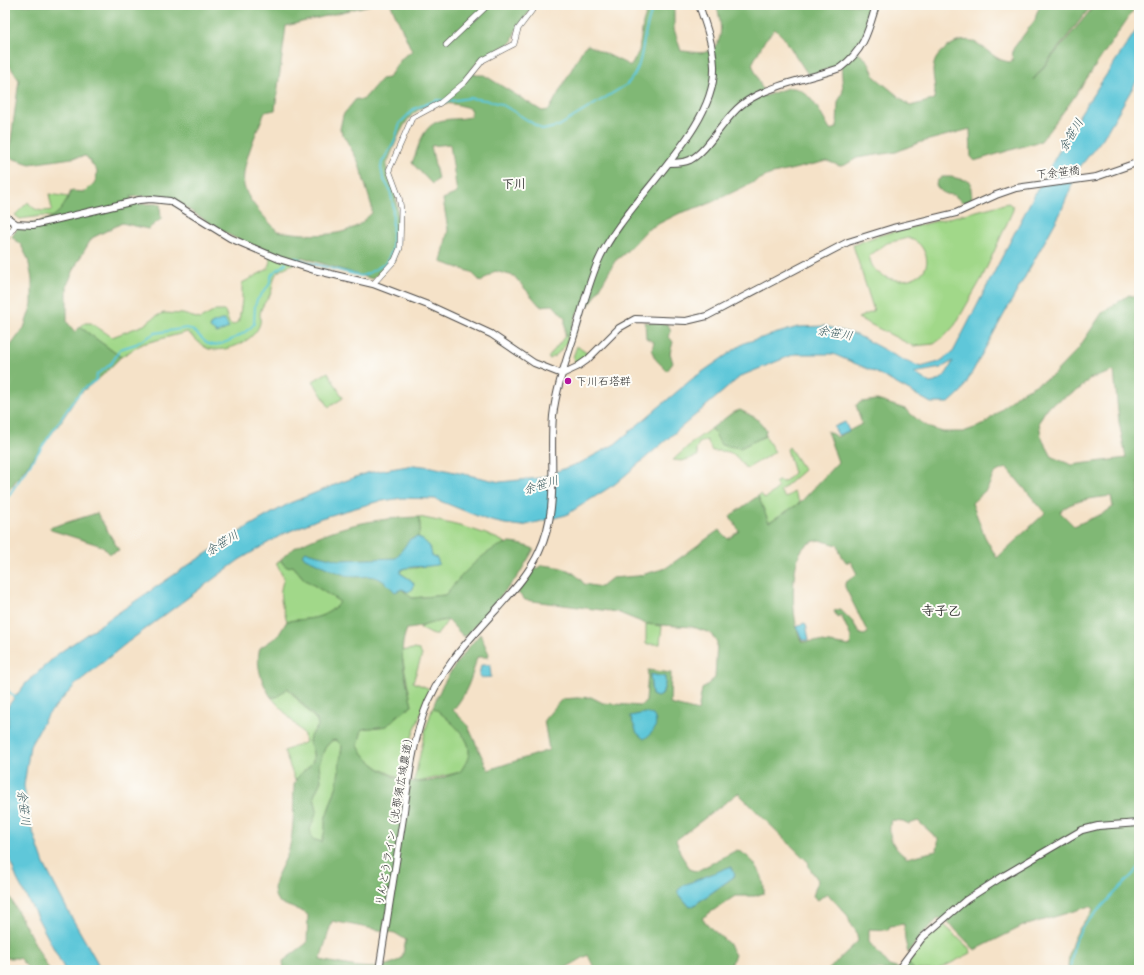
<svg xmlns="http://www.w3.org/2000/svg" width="1144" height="975" font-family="Kalam,'Klee One',sans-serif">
	<rect width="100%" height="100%" fill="#fdfcf7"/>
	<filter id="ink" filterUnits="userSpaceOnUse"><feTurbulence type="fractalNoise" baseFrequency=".025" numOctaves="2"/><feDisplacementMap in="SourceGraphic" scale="8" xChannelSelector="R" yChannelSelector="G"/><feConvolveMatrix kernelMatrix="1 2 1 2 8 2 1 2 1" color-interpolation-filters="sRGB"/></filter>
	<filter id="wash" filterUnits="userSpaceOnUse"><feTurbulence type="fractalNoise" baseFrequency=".012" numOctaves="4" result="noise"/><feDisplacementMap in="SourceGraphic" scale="16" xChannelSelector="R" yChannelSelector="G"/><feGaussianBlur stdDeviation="0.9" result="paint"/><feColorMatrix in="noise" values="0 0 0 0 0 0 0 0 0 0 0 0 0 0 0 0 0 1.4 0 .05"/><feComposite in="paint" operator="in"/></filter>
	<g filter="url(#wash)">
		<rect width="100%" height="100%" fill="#f5e2c8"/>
		<g fill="#a1d889" stroke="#66825a" fill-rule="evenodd">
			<path d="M 49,194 L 69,197 L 64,207 L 53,217 L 42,216 L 20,219 L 15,215 L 28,202 C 34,211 41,212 52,210 Z"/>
			<path d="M 1008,203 L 1013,206 L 1013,210 L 982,278 L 955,325 L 946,335 L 934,344 L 913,346 L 858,318 L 874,311 L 853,245 L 877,236 ZM 908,238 C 916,241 920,243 924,251 C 939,281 888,290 873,267 C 871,264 870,259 869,256 L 887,243 Z"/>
			<path d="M 269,252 L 294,263 C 289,266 280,269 276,274 C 273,279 273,284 272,289 C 271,297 261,304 260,314 C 260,317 261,320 260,323 C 256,341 226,353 209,349 C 202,347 193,336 187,332 L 142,344 L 121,357 L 80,327 L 85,323 L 91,323 L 112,337 L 144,325 L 156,316 L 164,313 L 183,314 L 200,319 L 215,311 L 225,311 L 229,323 L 233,325 L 239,321 L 242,300 L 242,283 L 268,269 L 270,261 Z"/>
			<path d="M 569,335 C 566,346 560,353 550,359 L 548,358 L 565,336 Z"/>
			<path d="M 577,346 L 588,354 L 581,361 L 575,362 L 573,357 Z"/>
			<path d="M 328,372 L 343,398 L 329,407 L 313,381 Z"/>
			<path d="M 712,428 L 712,431 L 740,448 L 765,436 L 775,452 L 746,469 C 734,452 732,451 712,451 L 707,440 L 699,443 L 696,450 L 698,456 L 682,461 L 673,460 L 694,441 Z"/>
			<path d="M 789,447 L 804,470 L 780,491 L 785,498 L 794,492 L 800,503 L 769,522 L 758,496 L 761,494 L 765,499 L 778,488 L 775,483 L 778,481 L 784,482 L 794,473 L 787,449 Z"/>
			<path d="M 419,517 C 448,523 480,529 506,543 C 481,556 463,574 445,595 L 412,598 L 402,590 L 408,592 L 411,580 L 400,573 L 401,570 L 406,567 C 419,570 425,566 432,556 L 416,539 L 420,528 Z"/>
			<path d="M 281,560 L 283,564 L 293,566 L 304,579 L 340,602 C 323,621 310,618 287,621 C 282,604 277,596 284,579 L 276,563 Z"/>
			<path d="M 448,620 L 437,635 L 433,635 L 420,628 L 429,623 Z"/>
			<path d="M 646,624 L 662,626 L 660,644 L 646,644 Z"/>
			<path d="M 413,649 L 419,650 L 422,655 L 413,682 L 430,689 L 409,745 L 405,779 C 386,774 368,764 358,746 L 362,729 L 387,726 L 397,715 L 412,706 L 401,651 Z"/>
			<path d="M 287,688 L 317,721 L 318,726 L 310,736 L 309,742 C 319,763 310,767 295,780 L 284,751 L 306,742 L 303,733 L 271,697 L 277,697 Z"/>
			<path d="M 433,707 C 444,716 468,734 469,749 C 470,758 464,766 460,772 L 418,782 L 414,781 L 426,728 Z"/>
			<path d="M 336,740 L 342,746 L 337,785 L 325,819 L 325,830 L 322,842 L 312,839 L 310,829 L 317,811 L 314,796 L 321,781 L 319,764 L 325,748 L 331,741 Z"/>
			<path d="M 942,923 L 970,949 L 971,953 L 937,970 L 915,970 L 908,963 L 923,940 Z"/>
		</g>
		<g fill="#80b875" stroke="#567250" fill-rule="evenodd">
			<path d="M 5,5 L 370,5 L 286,26 L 275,110 L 265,112 C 258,129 238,171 245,189 C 251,205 266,218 277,231 C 301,234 332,239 355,227 C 361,224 366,218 372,213 L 372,207 L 358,161 L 340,129 L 343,115 L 356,99 L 363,100 L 381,79 L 388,78 L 402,58 L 412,51 L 391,5 L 534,5 L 515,32 L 512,42 L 479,60 L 471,71 L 476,75 L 484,75 L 542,111 L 549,110 L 584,47 L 588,45 L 631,66 L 639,51 L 643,23 L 649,5 L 674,5 L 674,29 L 681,51 C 688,51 700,54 706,52 C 727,44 720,22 717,5 L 874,5 L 865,33 L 856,51 L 868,61 L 875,77 L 910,106 L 933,100 C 939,88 929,74 935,61 C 938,54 943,51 949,46 C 980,27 986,62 1012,62 L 1013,49 L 1035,20 L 1037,12 L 1041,5 L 1092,5 L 1033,80 L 1095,5 L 1137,5 L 1070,103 L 1041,141 L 974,161 L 971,158 L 970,129 L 918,143 L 896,152 L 857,158 L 845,165 L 840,166 L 827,161 L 769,175 L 708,204 L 680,213 L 656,225 L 647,230 L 624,254 L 615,261 L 592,302 L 578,311 L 569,335 L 565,336 L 565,318 L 553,305 L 540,306 L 514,276 L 495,271 L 481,282 L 471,272 L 441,262 L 448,230 L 443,199 L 457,193 L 450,144 L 431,146 L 438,179 L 432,184 L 412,163 C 419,147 422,123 444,120 C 454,118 462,120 471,116 L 471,109 C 452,101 426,100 411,116 C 401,126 392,152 386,166 L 396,198 L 398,216 L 397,251 L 392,261 L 372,279 L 302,257 L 294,263 L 231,236 L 165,195 L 130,197 L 138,204 L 160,204 L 161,219 L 148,229 L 122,223 L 92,238 L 78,261 L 67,285 L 67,322 L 75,332 L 80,327 L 121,357 L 103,375 L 79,394 L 60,423 L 5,495 L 5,353 L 24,328 L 32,304 L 32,279 L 28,259 L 21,245 L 12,237 L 18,227 C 48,219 58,222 71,191 L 85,192 L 96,181 L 97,171 L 86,156 L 30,164 L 11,158 L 9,155 L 19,80 L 5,59 ZM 775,29 L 784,38 L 809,76 L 841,64 L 843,91 L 838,102 L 837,128 L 830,130 C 821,115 809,85 788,88 C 780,90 772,94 765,96 L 752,64 L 765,40 Z"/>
			<path d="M 942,177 L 951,177 L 970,181 L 972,198 L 970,201 L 962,202 L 954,195 C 946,195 940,192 936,185 L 937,181 Z"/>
			<path d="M 1129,295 L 1139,298 L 1139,970 L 1068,970 C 1068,944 1077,930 1093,910 L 1091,906 L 1023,926 L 975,950 L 946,920 L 938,919 L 922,934 L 908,953 L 905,940 L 904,924 L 890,926 L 888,930 L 869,929 L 869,942 L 889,966 L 901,969 L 908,963 L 915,970 L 828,970 L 858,941 L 856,931 L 850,923 L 848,916 L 827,893 L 818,900 L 813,896 L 818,880 L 808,866 L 809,863 L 738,793 L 676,840 L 681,855 L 691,870 L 697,871 L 737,850 C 754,858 765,874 764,893 L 755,896 L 735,896 L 702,918 L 706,924 L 728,943 L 735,955 L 729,968 L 725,970 L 696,970 L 676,965 L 669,970 L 595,970 L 588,955 L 562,970 L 284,970 L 283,961 L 307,943 L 308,915 C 300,908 279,906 276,898 C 269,882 284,866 288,852 C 295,831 293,806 294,785 C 300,765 323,770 309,742 L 310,736 L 318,726 L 317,720 L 288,688 L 277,697 L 271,697 C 262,683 255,665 260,648 L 278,636 L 287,621 C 310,618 323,621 340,602 L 304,579 L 293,566 L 287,567 L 283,564 L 281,560 C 288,550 298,546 308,541 C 344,524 380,518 419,517 C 419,520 421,526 420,529 C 417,551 391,562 374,571 L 390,579 L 412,598 L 445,595 C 461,576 480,553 504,544 C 512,541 527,546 534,549 L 518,576 L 466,636 L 463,636 L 448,620 C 433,621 421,628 407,629 C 396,654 407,680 412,706 L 397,716 L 387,726 L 362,729 L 358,746 C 369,766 395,781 417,782 C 431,783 447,776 460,772 C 464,766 470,758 469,749 C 468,734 444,716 433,707 C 443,679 461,656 480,634 L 489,654 L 488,657 L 477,657 C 472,677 467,694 453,710 L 467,724 L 488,770 L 549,750 L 544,720 L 562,699 L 591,697 L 603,703 L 640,706 L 646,702 L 648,670 L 671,673 L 670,704 L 698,711 L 702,689 L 715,678 L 717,642 L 710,633 L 693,627 L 646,624 L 617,612 L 525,600 L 518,593 L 530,573 L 542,565 C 560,567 573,568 584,584 L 601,587 L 612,578 L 638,576 L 666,568 L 719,530 L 728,539 L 739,531 L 730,516 L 758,496 L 769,522 L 800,503 L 838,462 L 827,431 L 837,437 L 862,424 L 856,405 L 861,402 L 877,400 L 905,409 L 918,420 L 930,428 L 943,432 L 963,432 L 983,425 L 1017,395 L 1052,376 L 1078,349 L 1102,313 ZM 1114,371 L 1119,422 L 1126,458 L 1072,465 L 1052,457 L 1041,436 L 1039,422 L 1047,407 L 1081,388 L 1089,379 ZM 1007,468 L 1045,513 L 997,558 L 985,537 L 972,503 C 977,498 982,494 986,490 C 995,478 988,473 1007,468 ZM 1111,496 L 1113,507 L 1104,513 L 1074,526 L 1060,512 C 1070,500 1095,498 1111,496 ZM 819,540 L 838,545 L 840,553 L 846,562 L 851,562 L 857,574 L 845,583 L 845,587 L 868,633 L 864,635 L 860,634 L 853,622 L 840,609 L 834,611 L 837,617 L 841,615 L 851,637 L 850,646 L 815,641 L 802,642 C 791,625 789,560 805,546 C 808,543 815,541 819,540 ZM 650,674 L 665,684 L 662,695 L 652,695 ZM 336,740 L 342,746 L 337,785 L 325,820 L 325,830 L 322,842 L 312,839 L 310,829 L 317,811 L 314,796 L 321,781 L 319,764 L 325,748 L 331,741 ZM 891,820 L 903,821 L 909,824 L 918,821 L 938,839 L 938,846 L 936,851 L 907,858 C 893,848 887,837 891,820 ZM 735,876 L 693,906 L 690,907 L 678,893 C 691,876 715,877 735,876 ZM 332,921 L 395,933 L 406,940 L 402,958 C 376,975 349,965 320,960 Z"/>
			<path d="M 645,322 L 668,324 L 671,331 L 669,337 L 673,342 L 670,353 L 673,363 L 667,371 C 657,360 649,357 654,342 L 646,338 Z"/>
			<path d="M 740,410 L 756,418 L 766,429 L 765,436 L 740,448 L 721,445 L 712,428 L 732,413 Z"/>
			<path d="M 97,513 L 119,550 L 110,554 L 102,546 L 51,530 L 49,528 Z"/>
			<path d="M 5,888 L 49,970 L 30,970 L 19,958 L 5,958 Z"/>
		</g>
		<g fill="#5ec7d9" stroke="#447982" fill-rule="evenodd">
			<path d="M 1139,26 L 1139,77 L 1103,138 L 1079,168 L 1060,214 L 987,345 L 962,391 L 949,403 L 931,403 L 875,372 L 833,354 L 795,354 L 741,376 L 615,484 L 566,515 L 522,526 L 505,524 L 487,520 L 435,499 L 402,498 L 376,502 L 321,518 L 283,534 L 239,560 L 128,642 L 76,684 L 46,717 L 30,746 L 24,786 L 31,826 L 44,864 L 68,911 L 96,960 L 100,970 L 65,970 L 17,879 L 5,847 L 5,730 L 8,724 L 8,706 L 26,683 L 59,653 L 184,568 L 249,526 L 290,503 L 342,482 L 367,473 L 414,465 L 432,467 L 500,482 L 539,478 L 582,462 L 615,444 L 692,379 L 744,343 L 798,327 L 825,326 L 857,335 L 903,360 L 921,367 L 939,362 L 953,352 L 1033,197 L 1080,114 ZM 953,361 C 947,373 944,381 930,383 L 914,373 L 941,368 Z"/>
			<path d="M 221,320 L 225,320 L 229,328 L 217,333 L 210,328 L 211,324 Z"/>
			<path d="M 845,422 L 849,431 L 838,435 L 834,427 Z"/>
			<path d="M 418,537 C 426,541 431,546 432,556 L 437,558 L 439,564 C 430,568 409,565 401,570 L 400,573 L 411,580 L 414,584 L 413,589 L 408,592 L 402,589 L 395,592 C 370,565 368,583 342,574 C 330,570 318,563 305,558 L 302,554 L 306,551 L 310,553 L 339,560 L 396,558 L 410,539 Z"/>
			<path d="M 804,623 L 806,624 L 809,640 L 802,640 L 797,627 Z"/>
			<path d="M 481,665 L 490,665 L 491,677 L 480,678 L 479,676 Z"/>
			<path d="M 650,674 L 665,677 L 665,684 L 662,695 L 657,697 L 652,695 Z"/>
			<path d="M 645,713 L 653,715 C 660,725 653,733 644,739 L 637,733 L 630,716 Z"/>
			<path d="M 729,867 L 732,867 L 735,876 L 693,906 L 690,907 L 678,893 L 678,890 L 684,885 Z"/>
		</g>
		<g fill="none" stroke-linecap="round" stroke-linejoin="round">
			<g stroke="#5ec7d9" stroke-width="2">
				<path d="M 289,260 L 296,258 L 310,263 L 361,276 L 367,274 L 386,263 L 392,251 L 393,205 L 390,190 L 383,178 L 381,168 L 382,162 L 394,143 L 400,123 L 414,109 L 437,100 L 450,101 L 469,98 L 485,100 L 501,104 L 513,111 L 543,130 L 559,126 L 626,85 C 641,71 641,54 645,35 C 647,25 650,15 654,5"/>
				<path d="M 5,501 L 74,400 L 82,390 L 96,380 L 97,374 C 109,367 114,361 120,349 L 136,344 L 155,333 L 187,328 C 197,330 201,340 209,344 C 219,349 248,332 254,324 L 255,306 L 257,300 L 269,285 L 272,274 L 286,263"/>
				<path d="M 5,684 L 9,692 L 16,698"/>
				<path d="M 1070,970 L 1074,943 L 1083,926 L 1139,868"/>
			</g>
		</g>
	</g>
	<g filter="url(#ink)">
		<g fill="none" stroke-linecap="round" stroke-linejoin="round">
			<g stroke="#494643" stroke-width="6">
				<g id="minor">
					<path d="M 446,45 L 488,5"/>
					<path d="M 5,240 L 16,224"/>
					<path d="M 373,284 L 395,260 L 400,248 L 401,209 L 399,197 L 389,170 L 412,118 L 440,103 L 465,82 L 483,60 L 514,44 L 518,29 L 536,5"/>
				</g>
			</g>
			<g stroke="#494643" stroke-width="8">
				<g id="tertiary">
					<path d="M 669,163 C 676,163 683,163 690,160 C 711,149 725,113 750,99 C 775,84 812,78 840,68 C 864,50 868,32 876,5"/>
					<path d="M 5,216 L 16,224 L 33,225 L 139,200 L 151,199 L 170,201 L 230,238 L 279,259 L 314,270 L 373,284 L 428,305 L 491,334 L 534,363 L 562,374 L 577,367 L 587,360 L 619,328 L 635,319 L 686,321 L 707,316 L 848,242 L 893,228 L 956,213 L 996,195 L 1016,188 L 1096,177 L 1139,162"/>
					<path d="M 379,970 C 387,919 395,869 403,818 C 408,784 412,748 423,715 C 437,674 467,641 495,611 C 511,593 529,574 539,552 C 560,508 549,463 553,416 C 556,390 565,364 573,339 C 581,314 587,288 597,264 C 622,202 717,132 714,66 C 713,45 706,25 699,5"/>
					<path d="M 898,970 L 922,938 L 966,900 L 1005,875 L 1082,830 L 1098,826 L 1139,823"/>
				</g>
			</g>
			<use href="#minor" stroke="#fff" stroke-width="5"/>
			<use href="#tertiary" stroke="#fff" stroke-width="6"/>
		</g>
	</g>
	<circle fill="#b5179e" stroke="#fdfcf7" stroke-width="1.5" cx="568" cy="381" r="4"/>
	<g text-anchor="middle" stroke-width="4" stroke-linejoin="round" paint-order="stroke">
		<g font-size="11" fill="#2b2b2b" stroke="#fdfcf7">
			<text transform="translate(1058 172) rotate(-6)" y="4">下余笹橋</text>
			<text transform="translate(394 819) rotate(-80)" y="4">りんどうライン（北那須広域農道）</text>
		</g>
		<g font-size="11" fill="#2b2b2b" stroke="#fdfcf7" text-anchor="start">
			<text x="576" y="385">下川石塔群</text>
		</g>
		<g font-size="12" font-style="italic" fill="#3a5a5f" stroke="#fdfcf7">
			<text transform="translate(1071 135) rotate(-59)" y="4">余笹川</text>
			<text transform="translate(835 333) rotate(10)" y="4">余笹川</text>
			<text transform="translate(541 485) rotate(-17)" y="4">余笹川</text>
			<text transform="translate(222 543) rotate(-32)" y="4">余笹川</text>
			<text transform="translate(24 808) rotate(83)" y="4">余笹川</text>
		</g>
		<g font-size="12" font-weight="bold" fill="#2b2b2b" stroke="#fdfcf7">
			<text x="514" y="188">下川</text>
		</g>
		<g font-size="13" font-weight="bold" fill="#2b2b2b" stroke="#fdfcf7">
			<text x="941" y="615">寺子乙</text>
		</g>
	</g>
	<rect width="1144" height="975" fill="none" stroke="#fdfcf7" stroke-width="20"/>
</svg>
